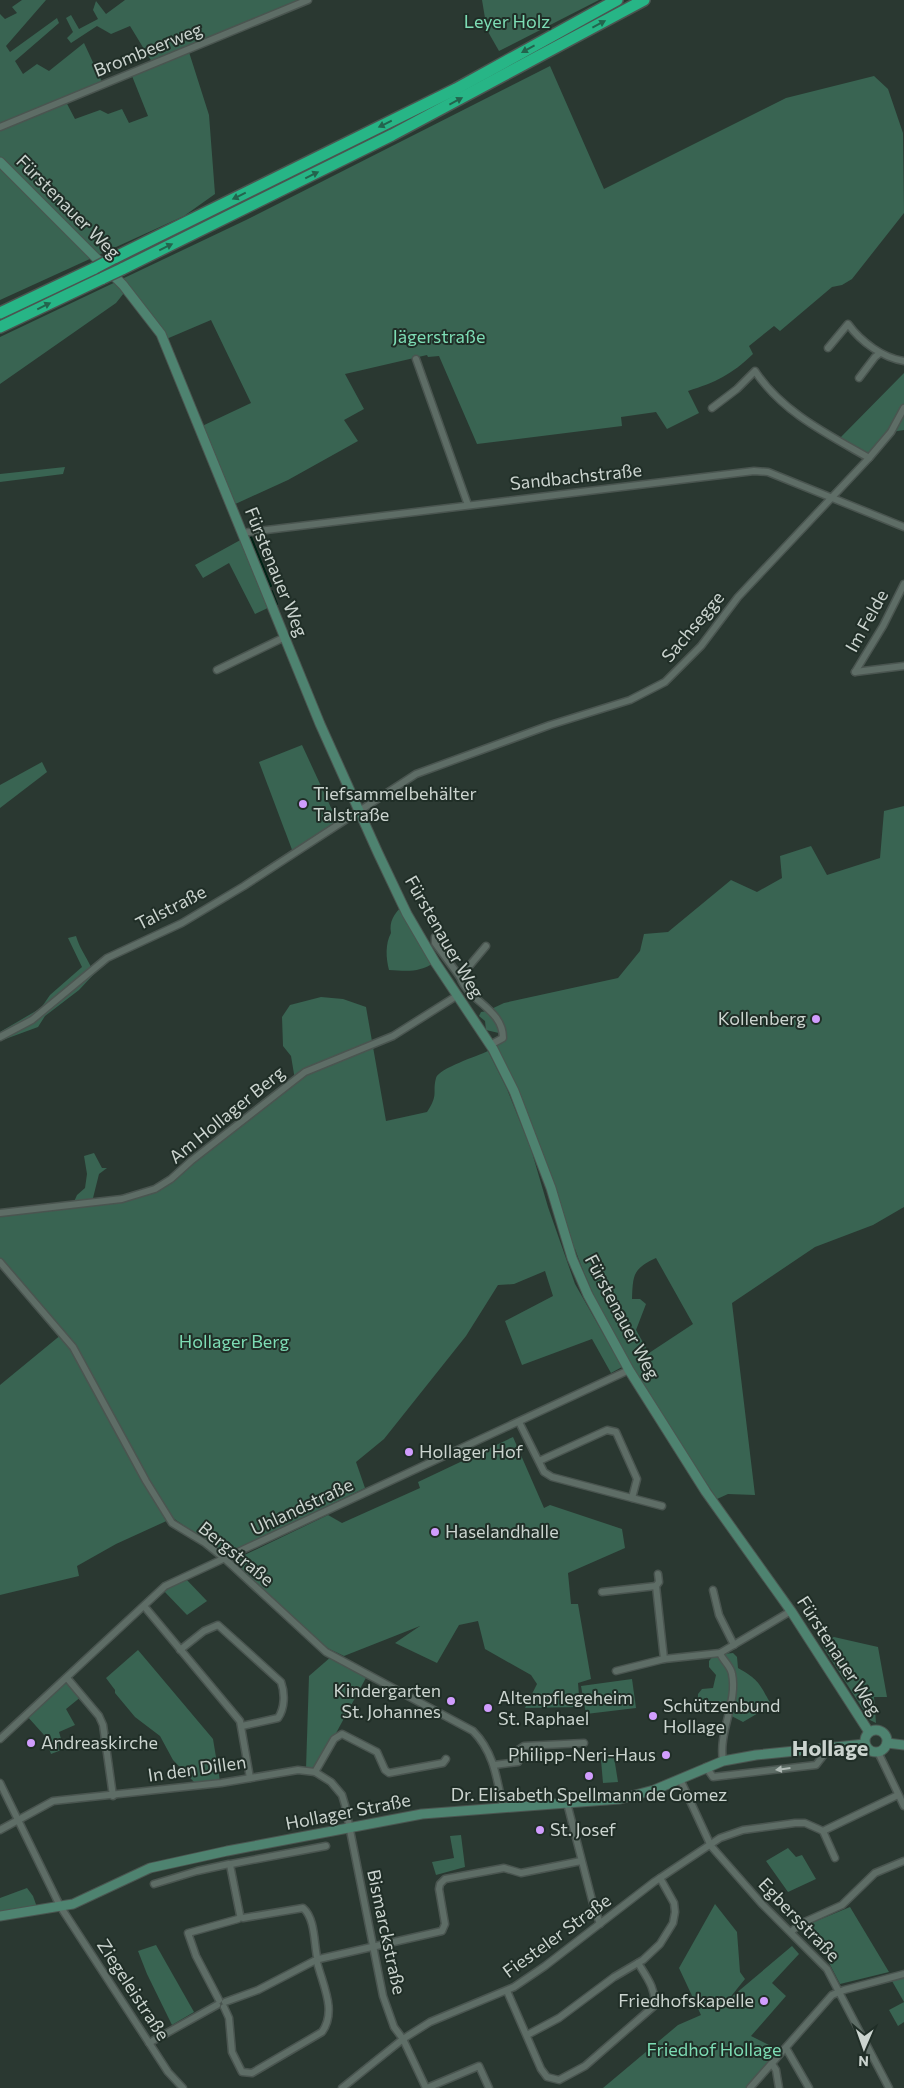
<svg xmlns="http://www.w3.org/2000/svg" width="904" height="2088" font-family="Commissioner,sans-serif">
	<rect width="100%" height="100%" fill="#2a3831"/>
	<g fill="#396452" fill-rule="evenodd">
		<path d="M 22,0 L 46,0 L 6,46 L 10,52 L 57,18 L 59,23 L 15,61 L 23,74 L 37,64 L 49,71 L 84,43 L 103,84 L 65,100 L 75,119 L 100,110 L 108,114 L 122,109 L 129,123 L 148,116 L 132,76 L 155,67 L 130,26 L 111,34 L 97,26 L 71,43 L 67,38 L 73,32 L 66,18 L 71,15 L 79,29 L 98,19 L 93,10 L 96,1 L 106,14 L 125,0 L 304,0 L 188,49 L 209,115 L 215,194 L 184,216 L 0,300 L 0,14 L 5,19 L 17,13 L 12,7 Z"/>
		<path d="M 482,0 L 599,0 L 499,51 L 487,30 Z"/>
		<path d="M 550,66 L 604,189 L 786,98 L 874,76 L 888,89 L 903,133 L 904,213 L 852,279 L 842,285 L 832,287 L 780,331 L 774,326 L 749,346 L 753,354 C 731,375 716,382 688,391 L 699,413 L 667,429 L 656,412 L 621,417 L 622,426 L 477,444 L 439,356 L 428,357 L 427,355 L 345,374 L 364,409 L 344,420 L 358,441 L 288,480 L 231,506 L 200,427 L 251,403 L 211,320 L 164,340 L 124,293 L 116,303 L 0,384 L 0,337 L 246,220 Z"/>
		<path d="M 904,373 L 904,430 L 891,432 L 869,458 L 838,440 Z"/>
		<path d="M 65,467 L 63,474 L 0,482 L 0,474 Z"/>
		<path d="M 244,538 L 272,606 L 255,614 L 229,563 L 203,578 L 195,565 Z"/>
		<path d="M 302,745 L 339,825 L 294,855 L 259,762 Z"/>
		<path d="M 42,762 L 47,772 L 0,808 L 0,785 Z"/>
		<path d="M 904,806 L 904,1207 L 873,1225 L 815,1247 L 732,1303 L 755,1495 L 728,1494 L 717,1499 C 665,1419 607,1340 575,1249 L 569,1248 L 555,1200 L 493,1049 L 503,1034 L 486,1030 L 485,1021 L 479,1016 L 481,1012 L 487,1011 L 504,1003 L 618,978 L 640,951 L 644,934 L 668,932 L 731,880 L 757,892 L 782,878 L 780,856 L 811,846 L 827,875 L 880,858 L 884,811 ZM 656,1258 L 693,1324 L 649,1353 L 636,1330 L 646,1304 L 640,1299 L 632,1299 C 633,1274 633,1269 656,1258 Z"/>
		<path d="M 403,905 L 435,962 C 419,973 407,971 389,970 C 386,958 385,944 391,933 C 389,921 394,914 403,905 Z"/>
		<path d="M 76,936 C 80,950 89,960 94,974 L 79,990 L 45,1016 L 38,1027 L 0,1041 L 0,1032 L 41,1008 L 50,995 L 82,967 L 68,938 Z"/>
		<path d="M 321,997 L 343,999 L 366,1007 L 386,1121 L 427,1112 C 439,1094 432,1093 436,1078 C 439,1068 478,1056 488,1051 L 507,1089 L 531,1149 L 548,1207 L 575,1284 L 622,1367 L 611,1373 L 592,1339 L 522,1365 L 505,1321 L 553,1296 L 545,1271 L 514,1284 L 498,1285 L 466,1336 L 384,1439 L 356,1462 L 365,1488 L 226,1555 L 173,1518 L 116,1544 L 77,1566 L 79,1576 L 0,1595 L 0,1385 L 62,1334 L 0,1262 L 0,1213 L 73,1204 L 77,1195 L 85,1188 L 87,1174 L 84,1156 L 94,1153 L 102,1168 L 107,1168 L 99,1174 L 92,1202 L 155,1189 L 295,1080 L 291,1056 L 283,1046 L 282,1017 L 290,1005 Z"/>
		<path d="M 513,1437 L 544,1508 L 550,1505 L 622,1529 L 625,1548 L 568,1573 L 571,1604 L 578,1604 L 591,1679 L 578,1683 L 580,1707 L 525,1708 L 537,1684 L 531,1675 L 485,1649 L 478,1621 L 459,1625 L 437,1663 L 395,1643 L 420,1626 L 344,1656 L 323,1646 L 235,1564 L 236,1559 L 328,1515 L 342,1523 L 420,1488 L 418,1482 Z"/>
		<path d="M 184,1577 L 207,1601 L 187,1615 L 162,1589 Z"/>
		<path d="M 834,1637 L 878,1647 L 887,1697 L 874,1697 L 876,1723 L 870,1720 L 823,1647 L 824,1641 Z"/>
		<path d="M 138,1650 L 213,1739 L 220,1781 L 195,1783 L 173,1760 L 160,1736 L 135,1717 L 115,1693 L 115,1690 L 106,1678 Z"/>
		<path d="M 733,1653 L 737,1657 L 738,1668 C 762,1681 760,1687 773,1707 L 770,1712 L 760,1712 L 743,1722 L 722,1711 L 715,1701 L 704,1702 L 698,1700 L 698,1694 L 702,1689 L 713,1688 L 716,1675 L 709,1667 L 709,1661 L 714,1655 Z"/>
		<path d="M 332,1656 L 368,1674 L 315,1772 L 306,1769 L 309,1676 Z"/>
		<path d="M 67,1678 L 82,1696 L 66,1709 L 75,1725 L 59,1732 L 64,1749 L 51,1754 L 44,1735 L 27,1716 Z"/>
		<path d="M 632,1679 L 636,1708 L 586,1714 L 581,1686 Z"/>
		<path d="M 614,1757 L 618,1782 L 603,1783 L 601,1760 Z"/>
		<path d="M 461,1835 L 465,1867 L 436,1875 L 432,1862 L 454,1858 L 450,1836 Z"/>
		<path d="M 788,1848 L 796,1857 L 802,1855 L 816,1879 L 788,1892 L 766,1861 Z"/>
		<path d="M 27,1888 L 33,1896 L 38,1910 L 0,1916 L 0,1898 Z"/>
		<path d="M 715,1904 L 737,1932 L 740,1972 L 745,1979 L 728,2000 L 792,1946 L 799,1954 L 772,1983 L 786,1996 L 751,2036 L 779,2050 L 777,2056 L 746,2088 L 603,2088 L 678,2025 L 701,2015 L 679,1968 Z"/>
		<path d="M 850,1907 L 889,1972 L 840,1984 L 809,1924 Z"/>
		<path d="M 156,1945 L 194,2012 L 172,2025 L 147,1974 L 138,1951 Z"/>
		<path d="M 904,1978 L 904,2022 L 898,2026 L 889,2010 L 904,2002 L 892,1981 Z"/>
	</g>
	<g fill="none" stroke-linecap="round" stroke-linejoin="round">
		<g stroke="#012316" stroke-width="2">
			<path d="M 251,537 L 271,586"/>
			<path d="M 272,591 L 277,604"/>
		</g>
		<g stroke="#4a5550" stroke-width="9">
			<g id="street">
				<path d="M 0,127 L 308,0"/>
				<path d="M 828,348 L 848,324 C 861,342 883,358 904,361"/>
				<path d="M 416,359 L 468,505"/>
				<path d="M 859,378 L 875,357 L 880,353"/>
				<path d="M 712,408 L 737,389 L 755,371 C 782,412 827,434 869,458"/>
				<path d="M 242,533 L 754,471 L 768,472 L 904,527"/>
				<path d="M 217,670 L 285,637"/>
				<path d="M 855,672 L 883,626 L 904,584"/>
				<path d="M 855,672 L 904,666"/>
				<path d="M 435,937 L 435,943 L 460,977"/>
				<path d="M 486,946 L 460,977 C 469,1002 503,1009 503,1038 L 490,1045"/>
				<path d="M 0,1037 L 32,1020 L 107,958 L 182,923 L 244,886 L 416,774 L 550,725 L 630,700 L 665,682 L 701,646 L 738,597 L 869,458 L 891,432 L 904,408"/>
				<path d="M 0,1213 L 122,1199 L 155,1189 L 171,1179 L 191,1161 L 305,1072 L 393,1036 L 458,995"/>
				<path d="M 0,1262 L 73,1347 L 146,1481 L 172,1523 L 205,1543 L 225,1559 L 326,1652 L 473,1731 C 494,1752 497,1779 503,1808"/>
				<path d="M 519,1422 L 544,1472 L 552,1477 L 662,1506"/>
				<path d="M 539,1461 L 607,1430 L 616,1432 L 637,1479 L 632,1498"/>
				<path d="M 658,1574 L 659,1582 L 656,1586 L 664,1659"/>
				<path d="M 713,1590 L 719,1615 L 734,1645"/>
				<path d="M 602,1592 L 656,1586"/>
				<path d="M 144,1606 L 240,1721 L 250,1778"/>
				<path d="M 180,1650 L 204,1631 L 218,1625 L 281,1682 C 285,1693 285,1708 278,1718 L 242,1726"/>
				<path d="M 720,1653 C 723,1661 731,1666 732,1674 C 738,1702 718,1732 723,1761"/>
				<path d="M 616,1671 L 664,1659 L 720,1653 L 791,1611"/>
				<path d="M 67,1678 L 99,1716 L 103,1725 L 113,1796"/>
				<path d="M 0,1739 L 165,1586 L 629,1370"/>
				<path d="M 878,1752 L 904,1806"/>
				<path d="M 494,1765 L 518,1762 L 518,1750 L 524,1746 L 584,1743"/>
				<path d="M 706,1767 L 713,1777 L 816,1765 L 823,1756 L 822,1747"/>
				<path d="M 315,1772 L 334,1739 L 342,1734 L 377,1752 L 385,1770 L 389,1773 L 443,1763 L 446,1759"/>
				<path d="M 680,1779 L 711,1846 L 762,1904 L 827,1969 L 889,2088"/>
				<path d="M 0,1783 L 60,1906 L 168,2072 L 183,2088"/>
				<path d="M 567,1803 L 592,1900 L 600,1924"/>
				<path d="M 0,1830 L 53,1801 L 221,1783 L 298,1770 L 315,1772 L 331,1782 L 342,1795 L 345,1805 L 383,1996 L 394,2027 L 403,2039 L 426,2088"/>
				<path d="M 823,1831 L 835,1858"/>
				<path d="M 231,1864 L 326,1846"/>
				<path d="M 230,1865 L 240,1915"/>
				<path d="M 154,1884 L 197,1871 L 229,1864"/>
				<path d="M 243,1918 L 303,1908 C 315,1918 314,1942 317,1957"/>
				<path d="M 791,1932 L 800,1924 L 842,1905 L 875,1873 L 904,1861"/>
				<path d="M 319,1959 L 442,1931 L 445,1924 L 439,1889 L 440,1884 L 445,1879 L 504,1868 L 521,1873 L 581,1861"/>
				<path d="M 507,1991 L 541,2069 L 547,2077 L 559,2080 L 585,2066 L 654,2006 C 657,1990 646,1976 638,1963"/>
				<path d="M 219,2000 L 196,1956 L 188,1933 L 238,1919"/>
				<path d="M 225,2002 L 258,1990 L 314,1961"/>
				<path d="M 224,2007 L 229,2018 L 232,2052 L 242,2072 L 252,2073 L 322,2032 C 337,2011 323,1986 317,1962"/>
				<path d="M 527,2035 L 559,2018 L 614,1977 L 643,1960 L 660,1944 L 673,1923 L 675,1912 L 674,1903 L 660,1878"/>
				<path d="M 149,2043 L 217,2005"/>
				<path d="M 786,2048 L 809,2088"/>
				<path d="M 772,2064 L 776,2070 L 779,2088"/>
				<path d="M 342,2088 L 403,2039 L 430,2022 L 514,1987 L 545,1966 L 654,1882 L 720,1838 L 743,1830 L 795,1823 L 805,1823 L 823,1831 L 898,1795"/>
				<path d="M 427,2088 L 479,2066 L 489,2088"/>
				<path d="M 750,2088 L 832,1995 L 844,1990 L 904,1974"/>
			</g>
		</g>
		<g stroke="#4a5550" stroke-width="11">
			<g id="secondary">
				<path d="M 0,162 L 123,285 L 161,334 L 320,724 L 378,853 L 407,914 L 435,962 L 493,1049 L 514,1091 L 551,1188 L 572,1258 L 588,1295 L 629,1370 L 706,1492 L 791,1611 L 869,1732"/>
				<circle cx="876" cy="1741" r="11"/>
				<path d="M 887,1743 L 904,1745"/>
				<path d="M 0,1916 L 73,1904 L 150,1868 L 227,1851 L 422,1814 L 620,1799 L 654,1790 L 723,1761 L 756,1755 L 865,1744"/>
			</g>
		</g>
		<g stroke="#4a5550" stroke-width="14">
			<g id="highway">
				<path d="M 114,258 L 456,89 L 617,0"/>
				<path d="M 122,269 L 392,135 L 644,0"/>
				<path d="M 0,313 L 95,268"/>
				<path d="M 0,327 L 103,278"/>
			</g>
		</g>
		<use href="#street" stroke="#5e6d66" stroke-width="6"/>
		<use href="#secondary" stroke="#4e8370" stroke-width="9"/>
		<use href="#highway" stroke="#27b586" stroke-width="11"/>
		<g stroke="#4a5550" stroke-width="14" stroke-linecap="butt">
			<g id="highway-bridge">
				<path d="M 95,268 L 114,258"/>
				<path d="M 103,278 L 122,269"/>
			</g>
		</g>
		<use href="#highway-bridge" stroke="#27b586" stroke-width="11"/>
	</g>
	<defs><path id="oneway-solid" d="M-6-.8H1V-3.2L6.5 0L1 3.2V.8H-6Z" transform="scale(1.25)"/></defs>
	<g fill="#23644d">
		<use href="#oneway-solid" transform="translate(599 24) rotate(-28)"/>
		<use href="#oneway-solid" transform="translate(528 49) rotate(151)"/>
		<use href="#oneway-solid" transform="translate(456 101) rotate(-28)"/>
		<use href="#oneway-solid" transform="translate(385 124) rotate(154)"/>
		<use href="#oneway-solid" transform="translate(312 175) rotate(-26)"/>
		<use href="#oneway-solid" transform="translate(239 196) rotate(154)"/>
		<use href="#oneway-solid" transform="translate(166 247) rotate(-26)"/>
		<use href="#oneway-solid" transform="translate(44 306) rotate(-26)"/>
	</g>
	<use fill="#b0bab5" href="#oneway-solid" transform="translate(783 1769) rotate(173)"/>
	<g fill="#d19dfe" stroke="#202e27" stroke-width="2">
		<circle cx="303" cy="804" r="5"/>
		<circle cx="816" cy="1019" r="5"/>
		<circle cx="409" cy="1452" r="5"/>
		<circle cx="435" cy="1532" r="5"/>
		<circle cx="451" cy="1701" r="5"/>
		<circle cx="488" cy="1708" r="5"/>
		<circle cx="653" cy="1716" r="5"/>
		<circle cx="31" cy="1743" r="5"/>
		<circle cx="666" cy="1755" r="5"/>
		<circle cx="589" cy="1776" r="5"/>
		<circle cx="540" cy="1830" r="5"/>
		<circle cx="764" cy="2001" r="5"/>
	</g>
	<g text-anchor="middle" stroke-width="4" stroke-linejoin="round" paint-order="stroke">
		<g font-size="18" fill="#7ddcb4" stroke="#202e27">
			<text x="507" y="28">Leyer Holz</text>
			<text x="439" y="343">Jägerstraße</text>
			<text x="234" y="1348">Hollager Berg</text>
			<text x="714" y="2056">Friedhof Hollage</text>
		</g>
		<g font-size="18" fill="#cbd4cf" stroke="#202e27">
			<text transform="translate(148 50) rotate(-22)" y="6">Brombeerweg</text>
			<text transform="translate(68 207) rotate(45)" y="6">Fürstenauer Weg</text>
			<text transform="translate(576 477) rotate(-6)" y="6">Sandbachstraße</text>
			<text transform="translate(276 572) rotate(68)" y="6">Fürstenauer Weg</text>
			<text transform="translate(867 621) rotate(-61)" y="6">Im Felde</text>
			<text transform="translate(693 627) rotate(-50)" y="6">Sachsegge</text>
			<text transform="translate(171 908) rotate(-27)" y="6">Talstraße</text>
			<text transform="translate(444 937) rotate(60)" y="6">Fürstenauer Weg</text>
			<text transform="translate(227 1115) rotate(-39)" y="6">Am Hollager Berg</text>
			<text transform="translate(622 1317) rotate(62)" y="6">Fürstenauer Weg</text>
			<text transform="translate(302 1507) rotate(-25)" y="6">Uhlandstraße</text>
			<text transform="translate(236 1554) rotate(39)" y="6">Bergstraße</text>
			<text transform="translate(839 1656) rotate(57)" y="6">Fürstenauer Weg</text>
			<text transform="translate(197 1769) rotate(-8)" y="6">In den Dillen</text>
			<text transform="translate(348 1812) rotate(-11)" y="6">Hollager Straße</text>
			<text transform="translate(799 1920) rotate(46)" y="6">Egbersstraße</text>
			<text transform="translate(386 1932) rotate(78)" y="6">Bismarckstraße</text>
			<text transform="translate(557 1936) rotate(-36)" y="6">Fiesteler Straße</text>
			<text transform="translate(133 1990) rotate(57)" y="6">Ziegeleistraße</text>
		</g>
		<g font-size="18" fill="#cbd4cf" stroke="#202e27" text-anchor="start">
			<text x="313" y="800">Tiefsammelbehälter<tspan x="313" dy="21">Talstraße</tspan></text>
			<text x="806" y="1025" text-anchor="end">Kollenberg</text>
			<text x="419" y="1458">Hollager Hof</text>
			<text x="445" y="1538">Haselandhalle</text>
			<text x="441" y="1697" text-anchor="end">Kindergarten<tspan x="441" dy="21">St. Johannes</tspan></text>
			<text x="498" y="1704">Altenpflegeheim<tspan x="498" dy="21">St. Raphael</tspan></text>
			<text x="663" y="1712">Schützenbund<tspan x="663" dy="21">Hollage</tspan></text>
			<text x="41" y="1749">Andreaskirche</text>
			<text x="656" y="1761" text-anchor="end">Philipp-Neri-Haus</text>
			<text x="589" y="1801" text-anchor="middle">Dr. Elisabeth Spellmann de Gomez</text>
			<text x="550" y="1836">St. Josef</text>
			<text x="754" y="2007" text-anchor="end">Friedhofskapelle</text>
		</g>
		<g font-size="22" font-weight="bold" fill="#cbd4cf" stroke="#202e27">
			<text x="830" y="1756">Hollage</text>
		</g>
	</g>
	<g transform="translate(864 2048) rotate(182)" stroke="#202e27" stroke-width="4" paint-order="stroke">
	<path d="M0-4L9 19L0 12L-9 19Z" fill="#cbd4cf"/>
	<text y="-8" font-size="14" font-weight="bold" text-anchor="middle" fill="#cbd4cf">N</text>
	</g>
</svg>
